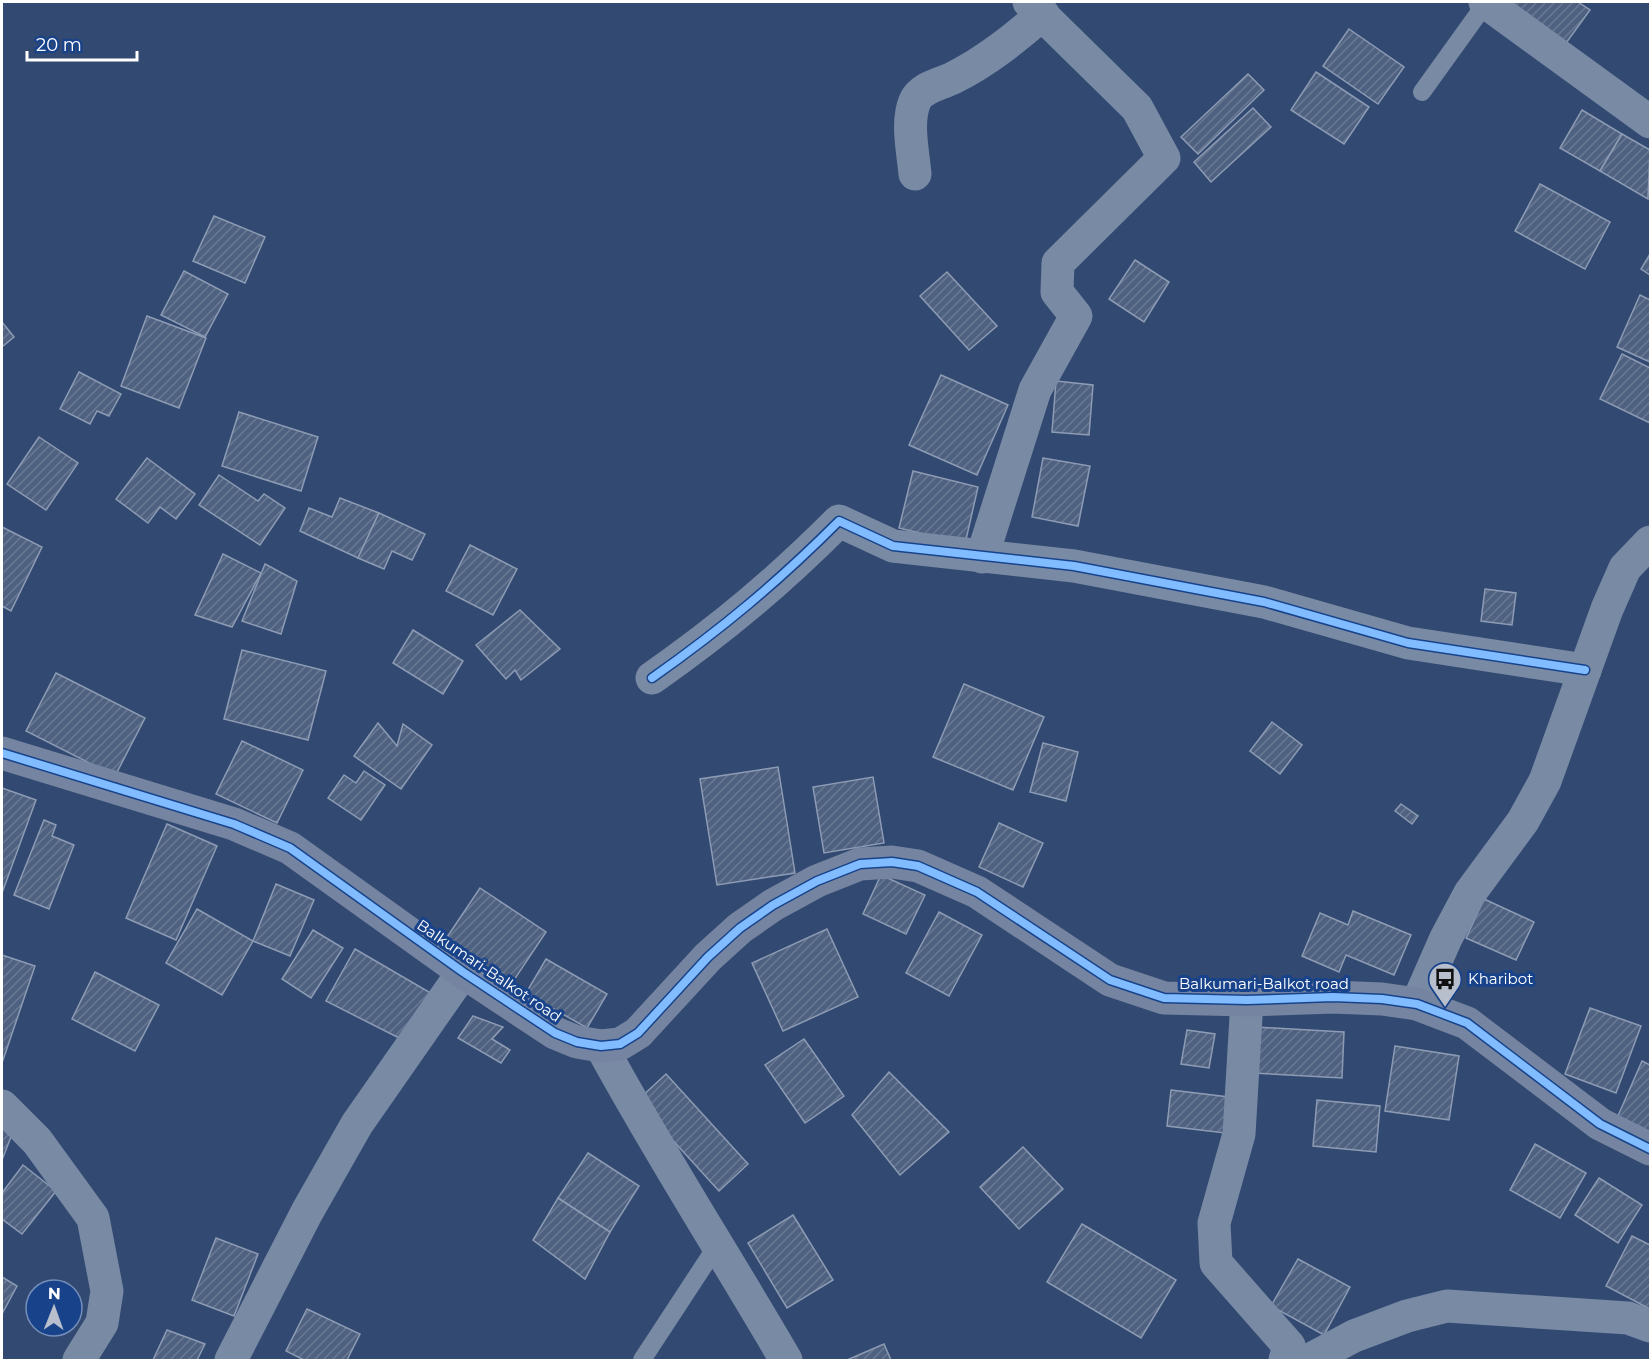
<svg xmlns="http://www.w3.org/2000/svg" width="1652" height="1362" font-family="Montserrat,sans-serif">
	<defs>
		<pattern id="building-hatch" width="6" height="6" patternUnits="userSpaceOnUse" patternTransform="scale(1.5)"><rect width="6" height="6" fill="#4f6181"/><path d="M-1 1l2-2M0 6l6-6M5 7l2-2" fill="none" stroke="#697994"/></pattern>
	</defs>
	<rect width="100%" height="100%" fill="#324971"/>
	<g fill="url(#building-hatch)" stroke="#8d9cb4" stroke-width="1.5">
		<path d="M 1494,2 L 1578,2 L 1590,10 L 1561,50 Z"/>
		<path d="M 1349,29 L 1404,67 L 1378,104 L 1323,66 Z"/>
		<path d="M 1316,72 L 1369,107 L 1344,144 L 1291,110 Z"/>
		<path d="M 1248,74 L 1264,90 L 1198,154 L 1181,137 Z"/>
		<path d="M 1253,108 L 1271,127 L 1211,182 L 1194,162 Z"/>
		<path d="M 1582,110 L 1622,134 L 1600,171 L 1560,148 Z"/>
		<path d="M 1622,134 L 1650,150 L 1648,199 L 1600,171 Z"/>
		<path d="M 1540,184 L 1610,222 L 1585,269 L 1515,231 Z"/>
		<path d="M 214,216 L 265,237 L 245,283 L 193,261 Z"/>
		<path d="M 1650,254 L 1650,275 L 1641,269 Z"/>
		<path d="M 1135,260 L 1169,282 L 1144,322 L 1109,299 Z"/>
		<path d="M 184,271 L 228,294 L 205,337 L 161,315 Z"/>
		<path d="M 947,272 L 997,326 L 969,350 L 920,296 Z"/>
		<path d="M 1640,295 L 1650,300 L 1650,362 L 1617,347 Z"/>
		<path d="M 147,316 L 206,338 L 179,408 L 121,386 Z"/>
		<path d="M 2,322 L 14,337 L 2,347 Z"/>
		<path d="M 1622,354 L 1650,368 L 1650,423 L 1600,399 Z"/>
		<path d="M 79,372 L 121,394 L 109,416 L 97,411 L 90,424 L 60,409 Z"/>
		<path d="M 941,375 L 1008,405 L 977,475 L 909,445 Z"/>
		<path d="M 1056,381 L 1093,385 L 1089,435 L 1052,432 Z"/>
		<path d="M 239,412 L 318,437 L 301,491 L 222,466 Z"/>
		<path d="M 39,437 L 78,463 L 46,510 L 7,484 Z"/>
		<path d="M 147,458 L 195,494 L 176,519 L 160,507 L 148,523 L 116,499 Z"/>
		<path d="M 1043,458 L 1090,466 L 1078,526 L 1032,517 Z"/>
		<path d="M 913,471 L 978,487 L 965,544 L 899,528 Z"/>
		<path d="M 219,475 L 258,501 L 264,494 L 285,508 L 260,545 L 199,505 Z"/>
		<path d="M 340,498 L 379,513 L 358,558 L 300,531 L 309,508 L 332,517 Z"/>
		<path d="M 379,513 L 425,534 L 412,560 L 392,551 L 384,569 L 358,558 Z"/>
		<path d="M 2,527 L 42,547 L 11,611 L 2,606 Z"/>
		<path d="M 470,545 L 517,569 L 493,615 L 446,591 Z"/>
		<path d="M 223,554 L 261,573 L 232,627 L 195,615 Z"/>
		<path d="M 265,564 L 297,581 L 281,634 L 242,621 Z"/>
		<path d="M 1485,589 L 1516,593 L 1512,625 L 1481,621 Z"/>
		<path d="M 520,610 L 560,649 L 521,680 L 515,670 L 506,679 L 476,645 Z"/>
		<path d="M 413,630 L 463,661 L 443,694 L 393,663 Z"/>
		<path d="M 242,650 L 326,671 L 308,740 L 224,719 Z"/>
		<path d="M 56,673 L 145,718 L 115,776 L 26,731 Z"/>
		<path d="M 964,684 L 1044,717 L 1013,790 L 933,757 Z"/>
		<path d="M 1272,722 L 1302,745 L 1280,774 L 1250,751 Z"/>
		<path d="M 378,723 L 397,746 L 403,724 L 432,745 L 401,789 L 354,756 Z"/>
		<path d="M 242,741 L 303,770 L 277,823 L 216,794 Z"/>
		<path d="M 1043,743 L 1078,752 L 1066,801 L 1030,792 Z"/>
		<path d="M 778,767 L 795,873 L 717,885 L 700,779 Z"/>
		<path d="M 364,771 L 385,785 L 361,820 L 328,798 L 344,775 L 356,783 Z"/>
		<path d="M 873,777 L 884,843 L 824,853 L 813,787 Z"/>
		<path d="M 2,788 L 36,800 L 2,893 Z"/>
		<path d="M 1401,804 L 1418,816 L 1412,824 L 1395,811 Z"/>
		<path d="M 44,820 L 56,825 L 52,836 L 74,845 L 49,909 L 14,895 Z"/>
		<path d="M 999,823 L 1043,843 L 1023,887 L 979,867 Z"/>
		<path d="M 167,824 L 217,846 L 176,940 L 126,918 Z"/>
		<path d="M 881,875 L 925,895 L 906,934 L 863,914 Z"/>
		<path d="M 276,884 L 314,900 L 290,956 L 253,941 Z"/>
		<path d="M 480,888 L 546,932 L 508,989 L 441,946 Z"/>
		<path d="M 1484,899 L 1534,922 L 1516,960 L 1466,938 Z"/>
		<path d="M 197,909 L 253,941 L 222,995 L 166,963 Z"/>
		<path d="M 1353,911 L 1411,935 L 1394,975 L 1346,955 L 1339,972 L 1302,956 L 1320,913 L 1348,925 Z"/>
		<path d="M 939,912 L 982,935 L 949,996 L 906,973 Z"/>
		<path d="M 827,929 L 858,997 L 783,1031 L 752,963 Z"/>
		<path d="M 313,930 L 343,948 L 311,998 L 282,979 Z"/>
		<path d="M 355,949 L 434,995 L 403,1040 L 326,1001 Z"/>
		<path d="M 2,955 L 35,966 L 3,1060 L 2,1059 Z"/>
		<path d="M 546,959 L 607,994 L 587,1028 L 526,993 Z"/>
		<path d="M 95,972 L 159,1005 L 135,1051 L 72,1019 Z"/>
		<path d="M 1590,1008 L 1641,1026 L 1616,1093 L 1565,1074 Z"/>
		<path d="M 473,1016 L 503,1027 L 492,1039 L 510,1050 L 501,1063 L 458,1038 Z"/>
		<path d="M 1255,1027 L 1344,1032 L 1342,1078 L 1253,1073 Z"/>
		<path d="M 1187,1030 L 1215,1034 L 1209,1068 L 1181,1064 Z"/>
		<path d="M 804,1039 L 844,1096 L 805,1123 L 765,1065 Z"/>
		<path d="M 1395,1046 L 1459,1056 L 1449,1120 L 1385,1111 Z"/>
		<path d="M 1642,1061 L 1650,1065 L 1650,1132 L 1617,1118 Z"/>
		<path d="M 889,1072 L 949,1132 L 900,1175 L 852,1115 Z"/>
		<path d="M 666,1074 L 748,1164 L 719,1191 L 637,1101 Z"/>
		<path d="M 1171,1090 L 1229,1097 L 1225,1133 L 1167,1126 Z"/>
		<path d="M 1317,1100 L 1380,1106 L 1376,1152 L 1313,1146 Z"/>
		<path d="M 2,1118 L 16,1124 L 2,1160 Z"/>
		<path d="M 1535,1144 L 1586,1173 L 1560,1218 L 1510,1190 Z"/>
		<path d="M 1023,1147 L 1063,1189 L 1019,1229 L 980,1187 Z"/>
		<path d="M 588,1153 L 639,1186 L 610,1232 L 558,1198 Z"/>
		<path d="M 23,1165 L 56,1191 L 22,1234 L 2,1219 L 2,1193 Z"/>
		<path d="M 1599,1178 L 1642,1205 L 1618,1243 L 1575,1215 Z"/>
		<path d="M 558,1198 L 610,1232 L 585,1279 L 533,1240 Z"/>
		<path d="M 793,1215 L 833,1280 L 787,1308 L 748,1243 Z"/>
		<path d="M 1082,1224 L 1176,1280 L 1141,1338 L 1047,1282 Z"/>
		<path d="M 1632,1236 L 1650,1245 L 1650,1309 L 1606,1286 Z"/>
		<path d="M 216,1238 L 258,1254 L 234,1316 L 192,1300 Z"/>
		<path d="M 1298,1259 L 1350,1287 L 1324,1335 L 1271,1306 Z"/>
		<path d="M 2,1277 L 17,1286 L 2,1314 Z"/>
		<path d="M 307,1309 L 360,1334 L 347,1360 L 304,1360 L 286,1351 Z"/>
		<path d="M 167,1330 L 205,1344 L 197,1360 L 153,1360 Z"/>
		<path d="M 884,1344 L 891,1360 L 847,1360 Z"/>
	</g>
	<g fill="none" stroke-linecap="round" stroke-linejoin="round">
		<g stroke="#798aa5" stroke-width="18">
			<path d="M 1422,92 L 1486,3"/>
			<path d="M 642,1360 L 718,1244"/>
		</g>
		<g stroke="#798aa5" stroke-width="33">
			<path d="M 1485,2 L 1650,122"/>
			<path d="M 915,174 C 913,151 906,122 915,101 C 921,87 941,84 953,78 C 987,61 1015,38 1043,14"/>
			<path d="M 982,557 L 1035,390 L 1076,316 L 1057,292 L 1058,263 L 1164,158 L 1137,108 L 1029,2"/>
			<path d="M 652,678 C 723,628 778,582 839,521 L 893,546 L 1074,566 L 1264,602 L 1408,643 L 1585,670"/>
			<path d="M 1247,1000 L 1239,1134 L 1214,1223 L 1216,1263 L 1289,1346 L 1285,1360"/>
			<path d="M 1417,1004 L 1446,938 L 1470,893 L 1523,821 L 1545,781 L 1607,609 L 1625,568 L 1650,542"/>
			<path d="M 601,1046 C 659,1153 725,1255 786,1360"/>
			<path d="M 2,1106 L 37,1141 L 93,1218 L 107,1291 L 102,1323 L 79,1360"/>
			<path d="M 231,1360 L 307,1212 L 357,1124 L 463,972"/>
			<path d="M 1309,1360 L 1354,1336 L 1407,1316 L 1447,1306 L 1628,1318 L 1650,1326"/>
		</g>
		<path stroke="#7585a1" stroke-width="33" d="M 2,753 L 234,824 L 290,848 L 463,972 L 555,1033 L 577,1042 L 601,1046 L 620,1044 L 638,1033 L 708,957 L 740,928 L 773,905 L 817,881 L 860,864 L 892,862 L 918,866 L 977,892 L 1110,980 L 1164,998 L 1247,1000 L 1333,997 L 1382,999 L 1417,1004 L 1467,1023 L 1600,1124 L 1650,1149"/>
		<g stroke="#18438b" stroke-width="11">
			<g id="cycleway">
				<path d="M 652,678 C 723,628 778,582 839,521 L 893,546 L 1074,566 L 1264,602 L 1408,643 L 1585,670"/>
				<path d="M 2,753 L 234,824 L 290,848 L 463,972 L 555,1033 L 577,1042 L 601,1046 L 620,1044 L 638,1033 L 708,957 L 740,928 L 773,905 L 817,881 L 860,864 L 892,862 L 918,866 L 977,892 L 1110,980 L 1164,998 L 1247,1000 L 1333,997 L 1382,999 L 1417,1004 L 1467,1023 L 1600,1124 L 1650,1149"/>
			</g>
		</g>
		<use href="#cycleway" stroke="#80bcff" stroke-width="8"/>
	</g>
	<defs>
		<g id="bus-pin" transform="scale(1.725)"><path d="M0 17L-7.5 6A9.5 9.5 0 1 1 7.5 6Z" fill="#b7bfcd" stroke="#18438b"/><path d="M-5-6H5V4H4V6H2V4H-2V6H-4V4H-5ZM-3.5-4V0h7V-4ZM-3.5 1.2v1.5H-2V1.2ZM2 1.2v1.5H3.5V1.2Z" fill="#111"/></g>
	</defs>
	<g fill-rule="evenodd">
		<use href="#bus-pin" x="1445" y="979"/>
	</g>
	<g text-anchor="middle" stroke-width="6" stroke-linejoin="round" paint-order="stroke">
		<g font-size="15" fill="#fff" stroke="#18438b">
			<text transform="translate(489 971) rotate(34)" y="5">Balkumari-Balkot road</text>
			<text x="1264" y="989">Balkumari-Balkot road</text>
		</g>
		<g font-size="15" fill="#fff" stroke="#18438b" text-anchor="start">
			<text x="1468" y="984">Kharibot</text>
		</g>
	</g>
	<rect width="1652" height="1362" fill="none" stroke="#ffffff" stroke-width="6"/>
	<g transform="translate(54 1308) rotate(1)"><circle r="28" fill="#18438b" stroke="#748eb9" stroke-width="1.5"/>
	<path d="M0-4.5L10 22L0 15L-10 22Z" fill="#b7bfcd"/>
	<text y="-9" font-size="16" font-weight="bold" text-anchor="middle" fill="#ffffff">N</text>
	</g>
	<path d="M27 51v9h110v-9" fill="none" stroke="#ffffff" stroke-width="3"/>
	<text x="36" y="51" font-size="18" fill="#ffffff" stroke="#18438b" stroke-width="4.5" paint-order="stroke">20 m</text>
</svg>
